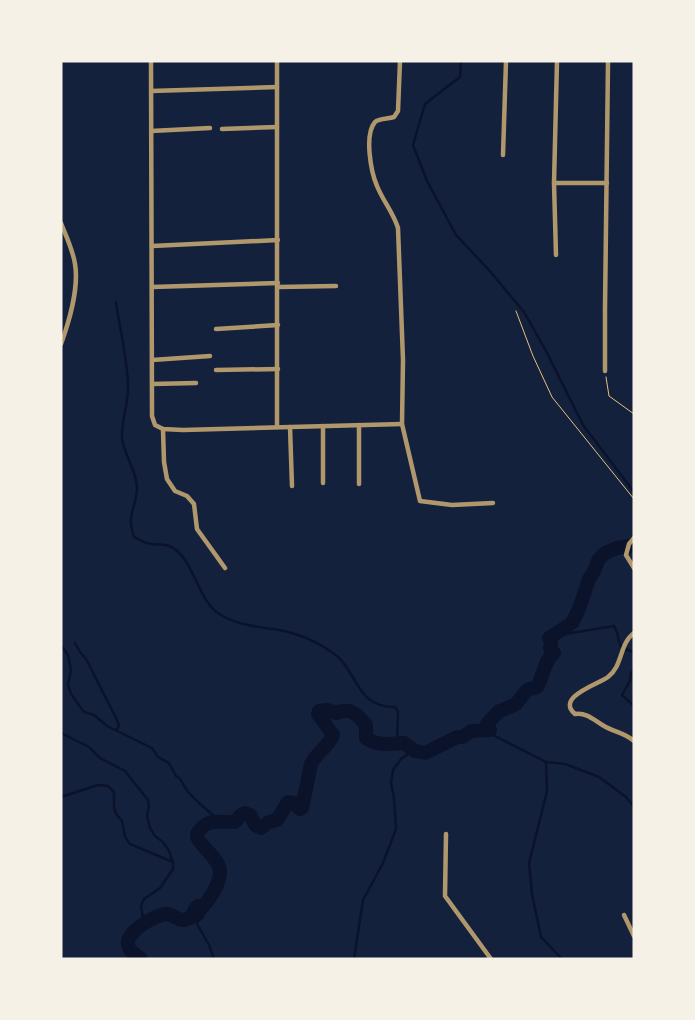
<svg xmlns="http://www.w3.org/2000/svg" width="695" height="1020" font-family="Manrope,sans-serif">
	<rect width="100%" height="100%" fill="#14213d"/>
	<path fill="#0b132b" d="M 197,899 L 201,900 L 204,906 L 204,918 L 197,924 L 187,919 L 185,916 C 187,908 189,902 197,899 Z"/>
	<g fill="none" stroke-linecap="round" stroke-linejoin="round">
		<g stroke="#0b132b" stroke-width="2.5">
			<path d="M 461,61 L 460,77 L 425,104 L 413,145 L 427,181 L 456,235 L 488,269 L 524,312 L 546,351 L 583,425 L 634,492"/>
			<path d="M 116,302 C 120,330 127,357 128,385 C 129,402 121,421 122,438 C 124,456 137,470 137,489 C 136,509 126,513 134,537 C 138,539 143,542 147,543 C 159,547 164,541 176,550 C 196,566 198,602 221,615 C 239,626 260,627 279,630 C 300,634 322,644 338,657 C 358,675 357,707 395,707 L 398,711 L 397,744"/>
			<path d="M 553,636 L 614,626 C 619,633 617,641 622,648 L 634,652"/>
			<path d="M 75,643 L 80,652 L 86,659 L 117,720 L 119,726 L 116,730"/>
			<path d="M 61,645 L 68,655 L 71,670 L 68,685 L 71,694 L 84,712 L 94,715 L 107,726 L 152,748 L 158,757 L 169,763 L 176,776 L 180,779 L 188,792 L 200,804 L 220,821"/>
			<path d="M 634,670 L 631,673 L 630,681 L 622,695 L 634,706"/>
			<path d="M 488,730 L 493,735 L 546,762 L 565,764 L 599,777 L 626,797 L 634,807"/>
			<path d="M 61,733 L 89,747 L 100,758 L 125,771 L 148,800 L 149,806 L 147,816 L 150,828 L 155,836 L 163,842 L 169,851 L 173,862 L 173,869 L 160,888 L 144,899 L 141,906 L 144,924"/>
			<path d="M 546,762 L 547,791 L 529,863 L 532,894 L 541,937 L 562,959"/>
			<path d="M 61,797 L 98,785 L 108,786 L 114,792 L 114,807 L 116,814 L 122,821 L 125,837 L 130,844 L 173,862"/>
			<path d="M 196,922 L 209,945 L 214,959"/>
			<path d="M 354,959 L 363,900 L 383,863 L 396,829 L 394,798 L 391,783 L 393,770 L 401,759 L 413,750"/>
		</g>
		<path stroke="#0b132b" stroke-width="14" d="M 141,959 C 136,954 129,952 128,945 C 125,932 156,914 167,914 C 174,915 179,921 185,920 C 200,916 220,887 220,872 C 220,859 202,848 197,837 L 197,834 C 207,817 219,823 235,822 L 241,815 L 245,813 L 251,816 L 255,825 L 261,828 L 269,822 L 277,820 L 288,802 L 294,803 L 300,809 L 302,808 L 311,764 C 316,753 329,746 333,735 L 318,714 L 319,711 L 327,710 L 336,713 L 342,711 L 350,711 L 357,715 L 366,725 L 366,738 C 377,746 391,744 404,743 L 415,751 L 425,753 L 457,737 L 463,737 L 471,731 L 490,730 L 487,724 L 498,712 L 516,704 L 527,690 L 537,687 C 543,677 544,661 554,653 L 550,648 L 551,642 L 549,638 L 572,623 L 579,609 L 589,579 L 594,571 L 599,559 L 605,553 L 617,548 L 634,545"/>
		<g stroke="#e5c07b" stroke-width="1">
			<path d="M 516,311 L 533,356 L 552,397 L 634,499"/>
			<path d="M 606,377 L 609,396 L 634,414"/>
		</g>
		<g stroke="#b1986c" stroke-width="4.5">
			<path d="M 151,61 L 152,409 L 152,416 L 155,425 L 163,429 L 183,430 L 402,424"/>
			<path d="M 277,61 L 277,427"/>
			<path d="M 400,61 L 398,111 L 394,117 C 388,119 379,118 375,122 C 364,135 371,172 377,186 C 383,201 393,212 398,228 L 403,360 L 402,424 L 420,501 L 452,505 L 493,503"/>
			<path d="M 151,91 L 277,87"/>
			<path d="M 222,129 L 277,127"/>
			<path d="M 151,131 L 210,128"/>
			<path d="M 503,155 L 506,61"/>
			<path d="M 554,183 L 607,183"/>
			<path d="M 61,223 C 66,236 73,250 75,264 C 79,287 69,322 61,344"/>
			<path d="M 152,246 L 278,240"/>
			<path d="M 556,255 L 554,183 L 557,61"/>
			<path d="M 152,287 L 278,283"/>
			<path d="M 278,287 L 336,286"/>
			<path d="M 216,329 L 278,325"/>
			<path d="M 152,360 L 210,356"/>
			<path d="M 216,370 L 278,369"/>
			<path d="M 605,371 L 605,309 L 608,61"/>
			<path d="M 152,384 L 196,383"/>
			<path d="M 359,425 L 359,484"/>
			<path d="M 323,426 L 323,483"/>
			<path d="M 290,427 L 292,486"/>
			<path d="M 163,429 L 164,462 L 167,479 L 175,491 L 187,496 L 194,504 L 197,529 L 225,568"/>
			<path d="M 634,538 L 629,544 L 626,555 L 634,568"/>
			<path d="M 634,633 C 619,644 623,666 608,677 C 599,684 555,697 575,714 C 587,712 595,721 604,726 C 614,732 625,733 634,741"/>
			<path d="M 446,834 L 445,896 L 491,959"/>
			<path d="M 624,915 L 634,936"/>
		</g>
	</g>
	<rect width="695" height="1020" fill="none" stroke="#f6f1e7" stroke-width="125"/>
</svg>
